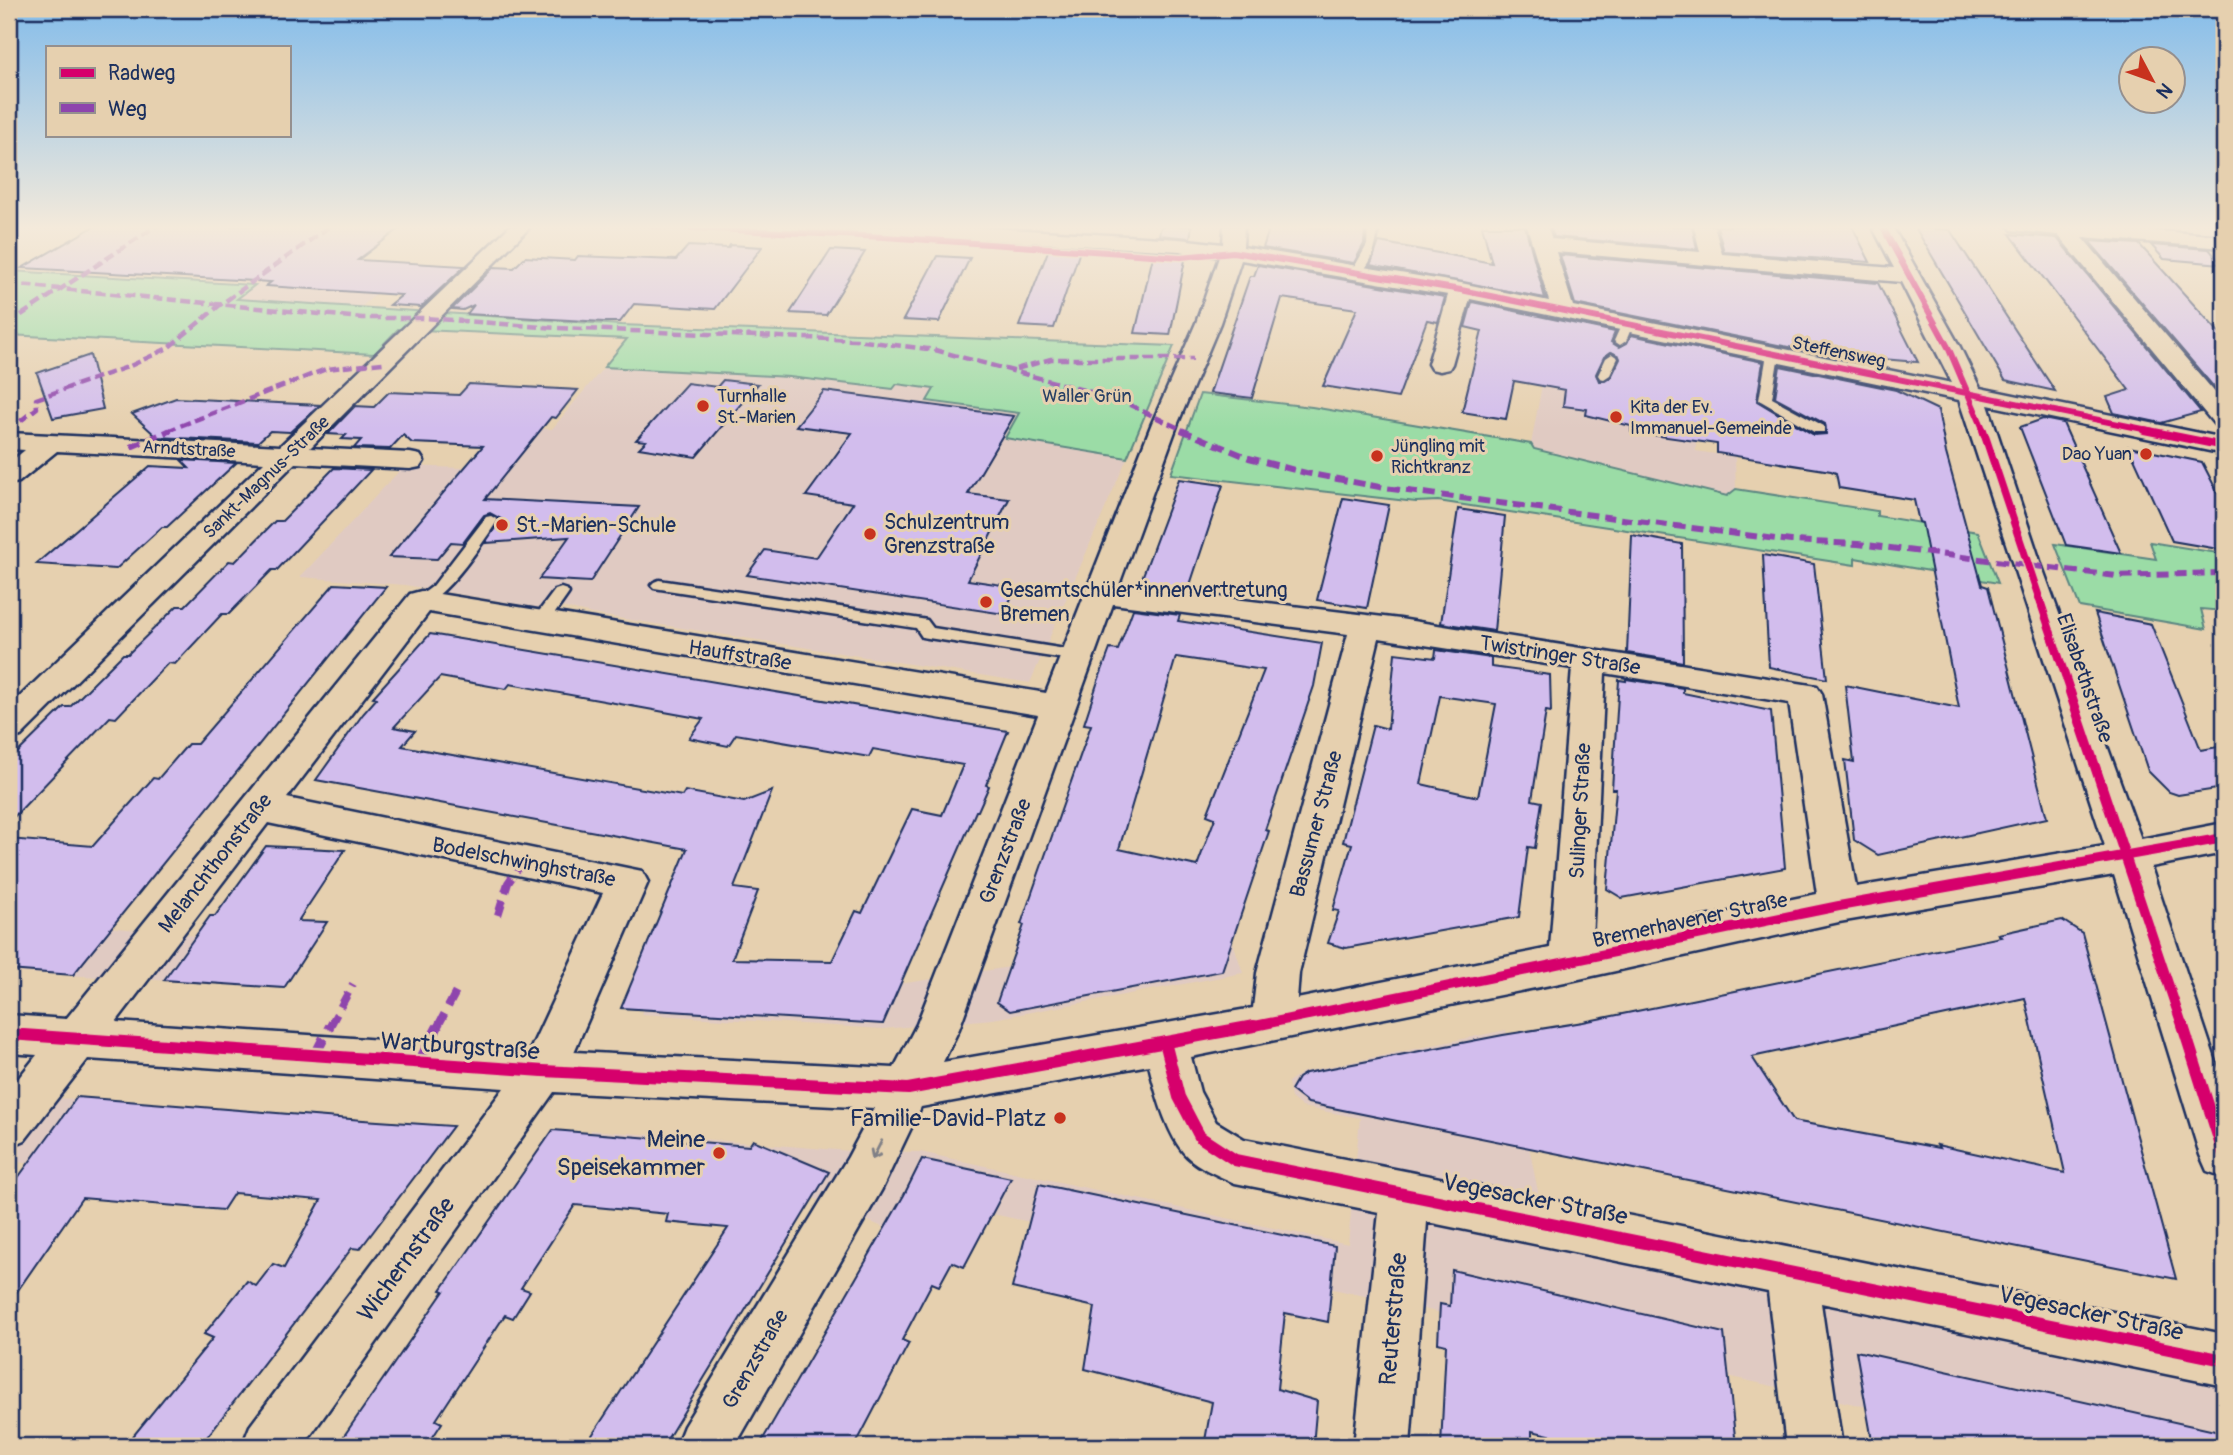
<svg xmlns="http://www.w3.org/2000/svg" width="2233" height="1455" font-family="Pangolin,sans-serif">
	<rect width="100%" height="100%" fill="#e6d0af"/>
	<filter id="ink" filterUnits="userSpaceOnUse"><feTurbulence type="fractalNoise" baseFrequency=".0143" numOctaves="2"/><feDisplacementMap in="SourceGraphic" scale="14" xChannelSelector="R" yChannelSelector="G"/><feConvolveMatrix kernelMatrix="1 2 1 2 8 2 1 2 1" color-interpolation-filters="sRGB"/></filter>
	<g filter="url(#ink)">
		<g fill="#e0cac2">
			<path d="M 337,226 L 396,226 L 346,265 L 405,269 L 361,307 L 236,299 Z"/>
			<path d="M 1603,356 L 1631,362 L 1695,390 L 1696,451 L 1735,457 L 1736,489 L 1727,496 L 1534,449 L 1531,444 L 1547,358 L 1598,368 Z"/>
			<path d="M 604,367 L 789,377 L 892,389 L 896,384 L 935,389 L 928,401 L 1019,413 L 1006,438 L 1127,458 L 1030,683 L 592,614 L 557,606 L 541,608 L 405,585 L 300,577 L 404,466 L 465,468 L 479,452 L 522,453 L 541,429 L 552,429 Z"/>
			<path d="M 9,917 L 226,939 L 192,982 L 9,972 Z"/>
			<path d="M 1230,933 L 1243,973 L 993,1019 L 883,1029 L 641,1014 L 654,983 L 867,989 Z"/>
			<path d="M 1506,1030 L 1541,1207 L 2224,1343 L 2224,1446 L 2044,1446 L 948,1204 L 923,1244 L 757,1174 L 574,1170 L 591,1130 L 850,1151 L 920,1152 L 1348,1244 L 1360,1118 L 1302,1107 L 1291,1098 L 1288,1082 L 1303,1072 Z"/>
			<path d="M 9,1096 L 101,1100 L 50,1166 L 9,1161 Z"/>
		</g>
		<g fill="#9bdca6" stroke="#5b8682" stroke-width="2">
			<path d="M 9,271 L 255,285 L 237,299 L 621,325 L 1174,346 L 1127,458 L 1005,438 L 1019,413 L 927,401 L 934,389 L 897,384 L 893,389 L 789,377 L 604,367 L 627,339 L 398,329 L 374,354 L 9,335 Z"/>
			<path d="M 1200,394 L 1312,407 L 1531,444 L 1534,449 L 1727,496 L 1736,489 L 1877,511 L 1877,516 L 1978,532 L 1998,583 L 1855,558 L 1855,565 L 1438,501 L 1416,502 L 1171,474 Z"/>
			<path d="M 2150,542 L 2224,554 L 2224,611 L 2201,609 L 2206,629 L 2080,607 L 2055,544 L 2156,559 Z"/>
		</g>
		<g fill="#d2bded" stroke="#1b2f5e" stroke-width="2" fill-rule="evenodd">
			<path d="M 95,226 L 403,226 L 358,260 L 465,266 L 421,307 L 390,305 L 402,295 L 266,286 L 271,282 L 22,268 Z"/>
			<path d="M 1161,226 L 1192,226 L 1190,238 L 1159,235 Z"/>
			<path d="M 1270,226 L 1365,229 L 1364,244 L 1354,263 L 1263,248 Z"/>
			<path d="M 1482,226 L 1525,226 L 1545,298 L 1370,265 L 1379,242 L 1492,263 Z"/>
			<path d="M 1550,226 L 1692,226 L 1697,249 L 1554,237 Z"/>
			<path d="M 1717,226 L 1852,226 L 1870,262 L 1724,252 Z"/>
			<path d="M 1915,227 L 1950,230 L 2055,391 L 2005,380 Z"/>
			<path d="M 2010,234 L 2057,238 L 2201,412 L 2161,423 L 2114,413 L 2107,397 L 2129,390 Z"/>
			<path d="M 2089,241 L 2139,244 L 2224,338 L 2224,399 Z"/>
			<path d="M 730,245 L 762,247 L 715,309 L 634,304 L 620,322 L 604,322 L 467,314 L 474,305 L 463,310 L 452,309 L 494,267 L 514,268 L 525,257 L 575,260 L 578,256 L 676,260 L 688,246 L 728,248 Z"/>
			<path d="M 2151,245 L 2209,249 L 2222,264 L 2164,259 Z"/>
			<path d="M 1050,246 L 1081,248 L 1054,328 L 1019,326 Z"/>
			<path d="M 831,250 L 865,252 L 826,315 L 790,313 Z"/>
			<path d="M 1154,252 L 1186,255 L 1170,335 L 1135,333 Z"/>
			<path d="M 1560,255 L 1878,283 L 1918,362 L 1823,354 L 1575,304 Z"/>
			<path d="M 937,256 L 970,258 L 939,322 L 903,320 Z"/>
			<path d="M 1258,265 L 1445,297 L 1438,322 L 1427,320 L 1398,398 L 1323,386 L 1357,309 L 1282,298 L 1252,398 L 1210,393 L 1250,276 L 1254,276 Z"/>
			<path d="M 1472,302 L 1615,332 L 1611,342 L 1619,347 L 1627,343 L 1631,335 L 1763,362 L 1757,401 L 1814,435 L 1826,434 L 1825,424 L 1775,397 L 1780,366 L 1896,390 L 1938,410 L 1946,453 L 1982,585 L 1988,587 L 2047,818 L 1878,855 L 1854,840 L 1845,760 L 1854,762 L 1845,685 L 1959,708 L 1922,523 L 1919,522 L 1914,500 L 1839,488 L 1836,473 L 1831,471 L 1717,453 L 1717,444 L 1631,432 L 1631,426 L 1586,415 L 1587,409 L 1563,406 L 1565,390 L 1514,381 L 1506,419 L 1462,412 L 1482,331 L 1465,327 ZM 1611,352 L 1619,356 L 1620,359 L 1611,377 L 1605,381 L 1599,381 L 1596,374 L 1604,357 Z"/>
			<path d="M 90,355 L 103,409 L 53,418 L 37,373 Z"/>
			<path d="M 723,380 L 758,384 L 696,457 L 639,448 L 646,441 L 636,440 L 687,383 L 717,387 Z"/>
			<path d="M 469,384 L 578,390 L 556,418 L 551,417 L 485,499 L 639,507 L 590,582 L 539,579 L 569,537 L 485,543 L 501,519 L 490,513 L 484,515 L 463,543 L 451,542 L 437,559 L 389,557 L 483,446 L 412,443 L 403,435 L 390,449 L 354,448 L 361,440 L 342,439 L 346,435 L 328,434 L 355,406 L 374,407 L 389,392 L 459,395 Z"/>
			<path d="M 824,391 L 1014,416 L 968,494 L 1009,499 L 968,580 L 1016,587 L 1004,614 L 747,575 L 765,550 L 816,558 L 853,503 L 806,496 L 852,433 L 796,426 Z"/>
			<path d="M 176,398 L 320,405 L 290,432 L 270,431 L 258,442 L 157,437 L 132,414 Z"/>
			<path d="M 2043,419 L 2063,423 L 2121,553 L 2066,545 L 2020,427 Z"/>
			<path d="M 2129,447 L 2202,462 L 2224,505 L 2224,550 L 2172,541 Z"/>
			<path d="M 181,460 L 236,463 L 167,527 L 162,527 L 116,569 L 36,564 L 150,466 L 189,468 Z"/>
			<path d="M 334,468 L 371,470 L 277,570 L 272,570 L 229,614 L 222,614 L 175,664 L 168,663 L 116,718 L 110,717 L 9,822 L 9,761 L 64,707 L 70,707 L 123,654 L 128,654 L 177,606 L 185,606 L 229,561 L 235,562 L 275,521 L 282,521 Z"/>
			<path d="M 1179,479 L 1223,485 L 1188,591 L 1143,585 L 1145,578 L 1142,578 Z"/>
			<path d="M 1343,498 L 1389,505 L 1367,608 L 1317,600 Z"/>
			<path d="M 1458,509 L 1505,516 L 1494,631 L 1441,623 Z"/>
			<path d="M 1632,535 L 1682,544 L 1683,662 L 1627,653 Z"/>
			<path d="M 1763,555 L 1814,564 L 1827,679 L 1769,667 Z"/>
			<path d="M 334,584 L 386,587 L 73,975 L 9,970 L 9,839 L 93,846 L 153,778 L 158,779 L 188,744 L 197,744 Z"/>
			<path d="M 1133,609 L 1180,615 L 1178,621 L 1322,643 L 1314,686 L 1265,830 L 1269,831 L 1222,971 L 1010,1011 L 997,1002 L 1024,925 L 1021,924 L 1091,725 L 1084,724 L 1097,684 L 1110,649 L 1118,650 ZM 1176,657 L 1264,670 L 1207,815 L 1215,818 L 1197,866 L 1119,849 Z"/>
			<path d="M 2095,613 L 2151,624 L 2201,750 L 2224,746 L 2224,788 L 2178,795 L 2169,792 L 2148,771 Z"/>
			<path d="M 430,634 L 1008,731 L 986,785 L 989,786 L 978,811 L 976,811 L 883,1024 L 621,1008 L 687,849 L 316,780 L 363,714 L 377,698 L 373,697 ZM 440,677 L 506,689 L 510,684 L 703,719 L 689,738 L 728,746 L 736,734 L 869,757 L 873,749 L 963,765 L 942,815 L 912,809 L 862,913 L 856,911 L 832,961 L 732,959 L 758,891 L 734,888 L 772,791 L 744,802 L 685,791 L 682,796 L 402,746 L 415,731 L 394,727 Z"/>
			<path d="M 1436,650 L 1491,658 L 1491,667 L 1550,675 L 1551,712 L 1546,711 L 1532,800 L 1542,802 L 1535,848 L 1528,847 L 1519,917 L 1346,948 L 1328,943 L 1339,911 L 1333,910 L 1352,844 L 1343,842 L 1373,725 L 1388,729 L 1395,653 L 1435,658 ZM 1440,696 L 1496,704 L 1478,797 L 1421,784 Z"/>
			<path d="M 1626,679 L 1683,688 L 1683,693 L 1771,711 L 1785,868 L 1622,898 L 1607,889 L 1616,789 L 1612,789 L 1619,680 L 1626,681 Z"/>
			<path d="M 266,846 L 345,850 L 298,921 L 327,922 L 284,988 L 164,980 L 210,916 L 215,916 Z"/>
			<path d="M 2062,920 L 2082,933 L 2176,1279 L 1308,1103 L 1291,1090 L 1298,1078 L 1306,1073 L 1503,1035 L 1583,1022 L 2001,937 L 1998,934 ZM 2025,998 L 2065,1173 L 1937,1145 L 1939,1148 L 1794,1121 L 1752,1057 Z"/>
			<path d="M 77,1097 L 363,1120 L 453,1126 L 360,1249 L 352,1248 L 200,1446 L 125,1446 L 213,1338 L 204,1334 L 247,1281 L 256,1286 L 273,1264 L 284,1268 L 321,1200 L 234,1193 L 223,1210 L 82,1198 L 9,1303 L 9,1190 Z"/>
			<path d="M 553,1130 L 749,1146 L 753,1140 L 829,1172 L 663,1446 L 585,1446 L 728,1228 L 666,1222 L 668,1214 L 575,1205 L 521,1288 L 530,1291 L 513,1318 L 505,1315 L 436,1420 L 442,1423 L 427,1446 L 337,1446 L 444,1291 L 441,1290 Z"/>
			<path d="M 922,1159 L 1011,1178 L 964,1267 L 952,1262 L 939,1286 L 932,1283 L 902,1340 L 909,1343 L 855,1446 L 759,1446 L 904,1195 Z"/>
			<path d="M 1039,1184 L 1335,1246 L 1328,1322 L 1285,1313 L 1277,1389 L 1317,1401 L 1313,1446 L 1204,1446 L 1212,1402 L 1085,1369 L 1095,1307 L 1012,1288 Z"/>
			<path d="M 1452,1270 L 1724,1333 L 1736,1446 L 1596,1446 L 1532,1431 L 1532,1446 L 1441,1446 L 1446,1345 L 1438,1343 L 1440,1304 L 1450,1306 Z"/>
			<path d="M 1856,1351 L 2224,1433 L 2224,1446 L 1873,1446 Z"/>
		</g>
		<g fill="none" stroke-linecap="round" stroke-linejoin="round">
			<g stroke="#1b2f5e" stroke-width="5">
				<g id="service">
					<path d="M 1368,226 L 1378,226 C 1377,242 1373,266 1358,274 L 1352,271 L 1367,245 Z"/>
					<path d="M 1623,321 L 1633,324 L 1626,341 L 1620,345 L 1614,341 Z"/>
					<path d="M 1773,350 L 1779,354 L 1772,398 L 1824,426 L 1824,432 L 1814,432 L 1759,400 L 1767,354 Z"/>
					<path d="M 1612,354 L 1618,358 L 1610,375 L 1604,379 L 1600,378 L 1598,375 L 1606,358 Z"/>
					<path d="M 491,516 L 498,520 C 485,539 439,611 415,605 L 413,601 L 433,586 L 486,517 Z"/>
					<path d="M 659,580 L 921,619 L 927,620 L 933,628 L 1078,651 L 1086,656 L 1078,661 L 928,638 L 922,637 L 916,628 L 654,588 L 651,585 L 654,582 Z"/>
					<path d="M 561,588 L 567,590 L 569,593 L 567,596 L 546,626 L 534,626 L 532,622 L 534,618 L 555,590 Z"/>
				</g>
			</g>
			<g stroke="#1b2f5e" stroke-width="5">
				<g id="minor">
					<path d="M 510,226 L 531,226 L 310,448 L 410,453 L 420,455 L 424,461 L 420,467 L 410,469 L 295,463 L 21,736 L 9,739 L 9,707 L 264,462 L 57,451 L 19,482 L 9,484 L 9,463 L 25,450 L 9,449 L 9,433 L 280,446 Z"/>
					<path d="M 846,226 L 955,226 L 1179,239 L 1223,244 L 1224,226 L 1244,226 L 1243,247 L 1461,283 L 1549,301 L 1527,226 L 1547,226 L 1552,239 L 1700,252 L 1694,226 L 1714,226 L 1722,254 L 1894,268 L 1872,226 L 1892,226 L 1960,347 L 1980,388 L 2224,438 L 2224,454 L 1988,405 L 2041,564 L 2141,839 L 2224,823 L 2224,853 L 2151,867 L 2224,1086 L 2224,1177 L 2207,1171 L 2200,1155 L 2114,875 L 1839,922 L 1570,981 L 1191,1057 L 1200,1092 L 1216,1122 L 1244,1139 L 2224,1334 L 2224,1386 L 1821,1303 L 1842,1446 L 1786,1446 L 1768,1292 L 1427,1222 L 1410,1446 L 1354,1446 L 1379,1212 L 1235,1183 C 1219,1176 1194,1166 1183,1152 C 1166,1131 1155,1091 1149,1065 L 921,1107 L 882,1189 L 735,1446 L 676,1446 L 684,1426 L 848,1157 L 874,1108 L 554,1092 L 303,1446 L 242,1446 L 250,1426 L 504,1088 L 88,1059 L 25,1140 L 9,1147 L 9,1090 L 37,1055 L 9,1053 L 9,1015 L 66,1019 L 410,594 L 421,591 L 1046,693 L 1152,423 L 1196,323 L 1219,257 L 1179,251 L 856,232 L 849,230 ZM 1556,252 L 1901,282 L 1952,383 L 1573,306 ZM 1241,260 L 1448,295 L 1428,364 L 1431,369 L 1440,371 L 1449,369 L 1452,364 L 1470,299 L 1959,400 L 2105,846 L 1856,887 L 1822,694 L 1817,686 L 1400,619 L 1119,585 L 1178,423 L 1220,323 ZM 1113,604 L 1348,634 L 1257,973 L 1253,1008 L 943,1062 L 959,1029 ZM 429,612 L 1038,715 L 917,1024 L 894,1068 L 574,1052 L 648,882 L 642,871 L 287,798 ZM 1379,638 L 1572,668 L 1550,948 L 1297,999 L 1299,973 ZM 1605,673 L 1789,703 L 1817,894 L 1592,940 ZM 268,823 L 603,893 L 530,1050 L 116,1022 Z"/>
					<path d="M 2009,226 L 2094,226 L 2224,236 L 2224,248 L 2082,237 L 2224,403 L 2224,427 L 2215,425 L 2058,235 L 2012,230 Z"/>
				</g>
			</g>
			<use href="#service" fill="#e6d0af" fill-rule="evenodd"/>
			<use href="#minor" fill="#e6d0af" fill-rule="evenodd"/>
			<g stroke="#8e44ad" stroke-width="4.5" stroke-dasharray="10 4.5" stroke-linecap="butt">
				<path d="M 9,284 L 362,318 L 425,318 L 557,328 L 856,340 L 935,350 L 1117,399 L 1185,431"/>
				<path d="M 9,323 L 156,226"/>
				<path d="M 1016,369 L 1051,359 L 1193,359"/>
				<path d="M 9,430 L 37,408 L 36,399 L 130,366 L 168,348 L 220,305 L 330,226"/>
				<path d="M 167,431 L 326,369 L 383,363"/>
			</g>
			<g stroke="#8e44ad" stroke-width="6" stroke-dasharray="12 6" stroke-linecap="butt">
				<path d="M 1181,430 L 1249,458 L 1306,473 L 1385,488 L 1791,541 L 1858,544 L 2116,576 L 2224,573"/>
				<path d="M 131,447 L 171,430"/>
			</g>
			<g stroke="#8e44ad" stroke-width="8" stroke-dasharray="16 8" stroke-linecap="butt">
				<path d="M 498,915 L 508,883 L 523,861"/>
				<path d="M 329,1028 L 353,984"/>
				<path d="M 437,1028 L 459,986"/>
			</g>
			<g stroke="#8e44ad" stroke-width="10" stroke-dasharray="19 10" stroke-linecap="butt">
				<path d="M 315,1055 L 330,1026"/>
				<path d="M 419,1062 L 438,1026"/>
			</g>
			<g stroke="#e6d0af" stroke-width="9">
				<g id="cycleway-far3">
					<path d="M 653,226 L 884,237 L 1181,257 L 1233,252 L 1461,290 L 2153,431"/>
					<path d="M 1882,226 L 1948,347 L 1984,431"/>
				</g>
			</g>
			<g stroke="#e6d0af" stroke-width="11">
				<g id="cycleway-far2">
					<path d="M 1983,430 L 2071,693"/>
					<path d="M 2144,430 L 2224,446"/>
				</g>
			</g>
			<g stroke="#e6d0af" stroke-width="14">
				<g id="cycleway-far1">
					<path d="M 2070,692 L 2183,1028"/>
					<path d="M 1245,1028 L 1839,906 L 2224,838"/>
				</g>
			</g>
			<g stroke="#e6d0af" stroke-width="17">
				<g id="cycleway">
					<path d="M 2183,1026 L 2224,1155"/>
					<path d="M 9,1034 L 543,1071 L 908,1089 L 1254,1026"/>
					<path d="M 1165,1042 L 1179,1097 L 1200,1137 L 1235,1160 L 2224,1360"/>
				</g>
			</g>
			<use href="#cycleway-far3" stroke="#d6006c" stroke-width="6"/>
			<use href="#cycleway-far2" stroke="#d6006c" stroke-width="8"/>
			<use href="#cycleway-far1" stroke="#d6006c" stroke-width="10"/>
			<use href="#cycleway" stroke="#d6006c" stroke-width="12"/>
		</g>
		<defs><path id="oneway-shaft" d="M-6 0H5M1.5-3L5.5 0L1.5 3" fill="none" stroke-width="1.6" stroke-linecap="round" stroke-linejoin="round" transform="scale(1.75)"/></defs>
		<use stroke="#808086" href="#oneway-shaft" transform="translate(877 1150) rotate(117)"/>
	</g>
	<linearGradient id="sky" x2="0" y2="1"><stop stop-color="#83bcea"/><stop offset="0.53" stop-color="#f4eadb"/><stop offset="1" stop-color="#f4eadb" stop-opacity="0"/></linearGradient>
	<rect width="2233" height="429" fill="url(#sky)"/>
	<g fill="#c8321e" stroke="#e6d0af" stroke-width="2.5">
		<circle cx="703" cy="406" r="7"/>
		<circle cx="1616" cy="417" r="7"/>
		<circle cx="2146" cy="454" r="7"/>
		<circle cx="1377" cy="456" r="7"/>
		<circle cx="502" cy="525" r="7"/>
		<circle cx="870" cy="534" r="7"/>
		<circle cx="986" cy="602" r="7"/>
		<circle cx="1060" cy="1118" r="7"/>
		<circle cx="719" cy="1153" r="7"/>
	</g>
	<g text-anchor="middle" stroke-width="6" stroke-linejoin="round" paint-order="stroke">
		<g font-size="18" fill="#1b2f5e" stroke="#e6d0af">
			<text transform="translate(1839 352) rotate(12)" y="6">Steffensweg</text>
			<text transform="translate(189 449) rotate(3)" y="6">Arndtstraße</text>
			<text transform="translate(266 477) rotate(-44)" y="6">Sankt-Magnus-Straße</text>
		</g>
		<g font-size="18" fill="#1b2f5e" stroke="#e6d0af" text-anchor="start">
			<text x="717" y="402">Turnhalle<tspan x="717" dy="21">St.-Marien</tspan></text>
			<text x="1630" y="413">Kita der Ev.<tspan x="1630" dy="21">Immanuel-Gemeinde</tspan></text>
			<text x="1391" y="452">Jüngling mit<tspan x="1391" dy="21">Richtkranz</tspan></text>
			<text x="2132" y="460" text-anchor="end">Dao Yuan</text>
		</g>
		<g font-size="18" fill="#284065" stroke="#e6d0af">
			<text x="1087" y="402">Waller Grün</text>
		</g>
		<g font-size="21" fill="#1b2f5e" stroke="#e6d0af" text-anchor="start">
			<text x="884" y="529">Schulzentrum<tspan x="884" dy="24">Grenzstraße</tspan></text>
			<text x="516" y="532">St.-Marien-Schule</text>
			<text x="1000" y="597">Gesamtschüler*innenvertretung<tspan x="1000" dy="24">Bremen</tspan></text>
		</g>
		<g font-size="21" fill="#1b2f5e" stroke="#e6d0af">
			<text transform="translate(740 655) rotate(9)" y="7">Hauffstraße</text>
			<text transform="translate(1560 655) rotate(9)" y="7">Twistringer Straße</text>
			<text transform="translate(2085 678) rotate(71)" y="7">Elisabethstraße</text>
			<text transform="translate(1580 811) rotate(-87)" y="7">Sulinger Straße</text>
			<text transform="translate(1316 824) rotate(-75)" y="7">Bassumer Straße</text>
			<text transform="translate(1005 851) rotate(-69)" y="7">Grenzstraße</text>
			<text transform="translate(524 862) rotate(11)" y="7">Bodelschwinghstraße</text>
			<text transform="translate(215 863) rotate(-52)" y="7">Melanchthonstraße</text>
			<text transform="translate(1690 920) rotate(-12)" y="7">Bremerhavener Straße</text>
			<text transform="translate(755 1359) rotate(-60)" y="7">Grenzstraße</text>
		</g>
		<g font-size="24" fill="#1b2f5e" stroke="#e6d0af">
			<text transform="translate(460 1046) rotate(4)" y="8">Wartburgstraße</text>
			<text transform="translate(1535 1199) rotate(11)" y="8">Vegesacker Straße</text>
			<text transform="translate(406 1259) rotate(-54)" y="8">Wichernstraße</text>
			<text transform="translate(2091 1313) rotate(12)" y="8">Vegesacker Straße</text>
			<text transform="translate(1393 1319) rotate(-85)" y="8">Reuterstraße</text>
		</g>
		<g font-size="24" fill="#1b2f5e" stroke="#e6d0af" text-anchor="end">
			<text x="1046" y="1126">Familie-David-Platz</text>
			<text x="705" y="1147">Meine<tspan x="705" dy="28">Speisekammer</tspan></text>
		</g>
	</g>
	<rect width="2233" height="1455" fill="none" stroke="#e6d0af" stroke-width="35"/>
	<rect x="18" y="18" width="2198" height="1420" fill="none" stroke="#1b2f5e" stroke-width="2.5" filter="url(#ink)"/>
	<rect x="46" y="46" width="245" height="91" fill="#e6d0af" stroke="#95908f" stroke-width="2"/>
	<rect x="60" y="68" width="35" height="10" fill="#d6006c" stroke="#95908f" stroke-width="2"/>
	<text x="108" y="80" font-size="21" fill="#1b2f5e">Radweg</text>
	<rect x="60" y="103" width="35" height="10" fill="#8e44ad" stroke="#95908f" stroke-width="2"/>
	<text x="108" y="116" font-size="21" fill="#1b2f5e">Weg</text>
	<g transform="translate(2152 80) rotate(131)"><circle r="33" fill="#e6d0af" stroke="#95908f" stroke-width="2"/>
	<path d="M0-5L12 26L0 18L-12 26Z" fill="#c8321e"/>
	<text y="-10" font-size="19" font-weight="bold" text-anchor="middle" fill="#1b2f5e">N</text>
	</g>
</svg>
